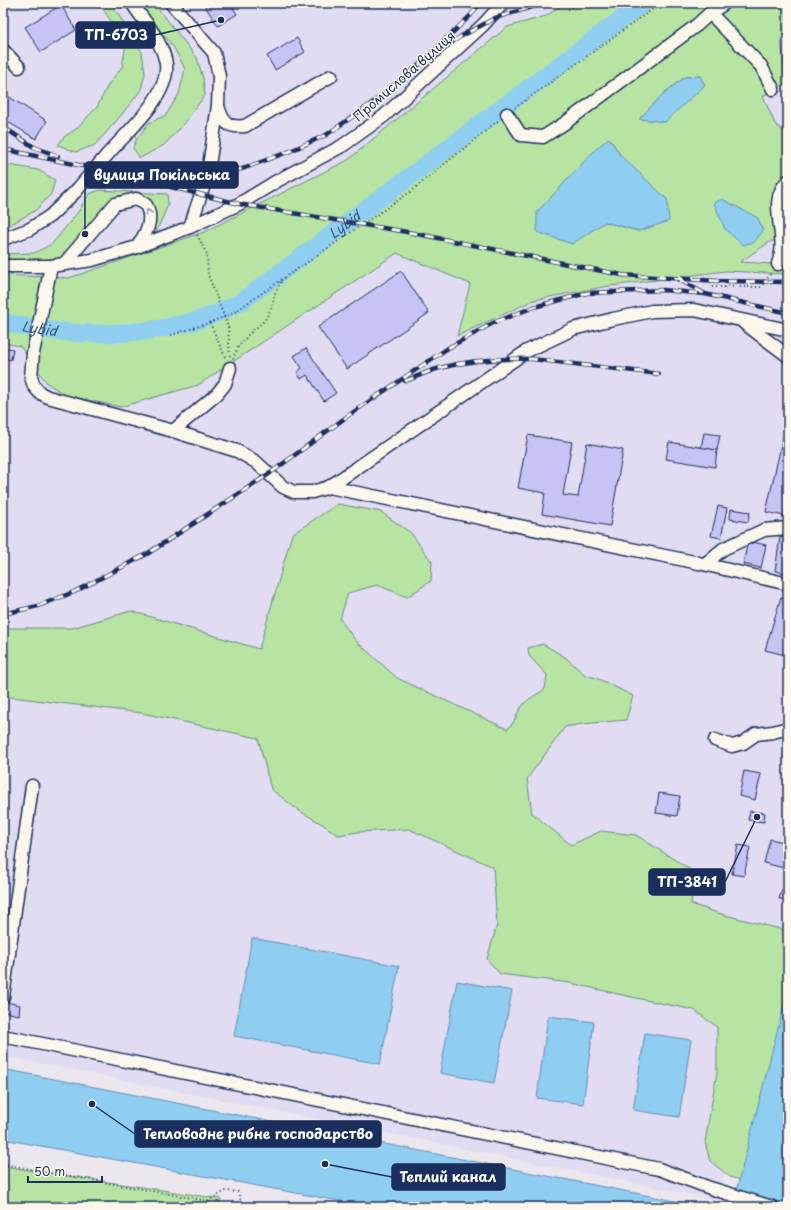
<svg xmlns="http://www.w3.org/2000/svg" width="791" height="1210" font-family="'Playpen Sans',sans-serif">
	<rect width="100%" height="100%" fill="#ece7ef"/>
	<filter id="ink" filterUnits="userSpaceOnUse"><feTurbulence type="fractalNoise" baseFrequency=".025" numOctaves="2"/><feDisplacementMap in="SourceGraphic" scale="8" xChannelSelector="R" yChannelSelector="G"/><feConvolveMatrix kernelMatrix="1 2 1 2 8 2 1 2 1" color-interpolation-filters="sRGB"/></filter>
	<g filter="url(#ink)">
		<path fill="#e1dcf1" d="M 3,3 L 788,3 L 788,932 L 779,932 L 718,1200 L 3,1056 Z"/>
		<g fill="#b7e4a2" stroke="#698a80" fill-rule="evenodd">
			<path d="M 99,3 L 111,3 L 142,52 L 145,73 L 141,90 L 118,119 L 95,145 L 76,152 L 58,145 L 64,137 L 76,129 L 97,107 L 108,85 L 122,67 L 126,44 Z"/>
			<path d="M 139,3 L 154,3 L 197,58 L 203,78 L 205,95 L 184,124 L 164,145 L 140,158 L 133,148 L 136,140 L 149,123 L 166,115 L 179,94 L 185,69 L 174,48 Z"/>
			<path d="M 565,3 L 788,3 L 788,36 L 781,39 L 786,83 L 763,96 L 775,124 L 788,135 L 788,242 L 771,241 L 740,262 L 788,265 L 788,274 L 725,271 L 603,287 L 534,300 L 457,336 L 470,284 L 397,253 L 198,385 L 120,407 L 65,395 L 47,383 L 20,346 L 3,343 L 3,275 L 69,278 L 204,232 L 348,160 L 507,27 L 546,16 ZM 700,76 L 664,93 L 685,77 ZM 609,138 L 621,156 L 639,231 L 605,222 Z"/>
			<path d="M 3,164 L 38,170 L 55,180 L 51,194 L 36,210 L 3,229 Z"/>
			<path d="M 100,190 L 167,194 L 168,205 L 157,230 L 145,236 L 146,205 L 115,204 L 60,259 L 3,261 L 3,254 L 34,253 L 52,244 L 78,212 L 89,194 Z"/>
			<path d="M 338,504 L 381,512 L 411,533 L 432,562 L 431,581 L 407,597 L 377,585 L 348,593 L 340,619 L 355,640 L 397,678 L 507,729 C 516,723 516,712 524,704 C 529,698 538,694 545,689 L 547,675 L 529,656 L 528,648 L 543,644 L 565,657 L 584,674 L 601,680 L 633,696 L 626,720 L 582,724 L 565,727 L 527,779 L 532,813 L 571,845 L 601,831 L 636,835 L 694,872 L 691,904 L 721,914 L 788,931 L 788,1193 L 730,1177 L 710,1161 L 705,1142 L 717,1072 L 717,1027 L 694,1010 L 636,998 L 570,983 L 500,974 L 487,959 L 497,925 L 493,867 L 409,829 L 358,832 L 338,835 L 322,824 L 298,810 L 271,789 L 258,738 L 142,713 L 3,696 L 3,628 L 72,628 L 131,611 L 259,649 L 292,534 Z"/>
			<path d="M 3,1166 L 221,1199 L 218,1207 L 3,1207 Z"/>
		</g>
		<g fill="#8fcef0" stroke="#618eb6">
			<path d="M 700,76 L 705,85 L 665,122 L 639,119 L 664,93 L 685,77 Z"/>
			<path d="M 609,138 L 621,156 L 667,199 L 669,221 L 639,231 L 605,222 L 572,244 L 537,232 L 537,212 L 596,149 Z"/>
			<path d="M 722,199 L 758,218 L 763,231 L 754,242 L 743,245 L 725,229 L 714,203 Z"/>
			<path d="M 252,938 L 399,966 L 380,1064 L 234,1036 Z"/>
			<path d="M 457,981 L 512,991 L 494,1083 L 440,1073 Z"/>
			<path d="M 788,989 L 788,1207 L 732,1207 Z"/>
			<path d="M 548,1016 L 594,1022 L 583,1104 L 537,1098 Z"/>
			<path d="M 645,1033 L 691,1040 L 679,1117 L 633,1110 Z"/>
			<path d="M 3,1069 L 706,1207 L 372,1207 L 3,1139 Z"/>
		</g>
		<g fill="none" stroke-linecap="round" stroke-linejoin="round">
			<path stroke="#8fcef0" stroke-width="18" id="s1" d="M 3,322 C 63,336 127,338 187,323 C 206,319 223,311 241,302 L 643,3"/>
		</g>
		<g fill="#c8c3f5" stroke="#1b2f5e">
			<path d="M 203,3 L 230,3 L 237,14 L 218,26 Z"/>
			<path d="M 61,5 L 76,30 L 41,52 L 25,27 Z"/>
			<path d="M 297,38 L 305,52 L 275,70 L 267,56 Z"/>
			<path d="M 3,93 L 47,121 L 36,139 L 3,119 Z"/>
			<path d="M 401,271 L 429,313 L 347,369 L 318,327 Z"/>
			<path d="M 3,347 L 13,349 L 11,360 L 3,358 Z"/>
			<path d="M 306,348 L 336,393 L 324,401 L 307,375 L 301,379 L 297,372 L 302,368 L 294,356 Z"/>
			<path d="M 787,419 L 788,497 L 784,516 L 766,512 Z"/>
			<path d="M 704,433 L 720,435 L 717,450 L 701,448 Z"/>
			<path d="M 528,435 L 572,442 L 563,495 L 578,497 L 587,443 L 623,450 L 610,526 L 542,514 L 545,493 L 518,488 Z"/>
			<path d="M 669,442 L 717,450 L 715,467 L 666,459 Z"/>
			<path d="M 718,506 L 727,508 L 721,538 L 711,536 Z"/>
			<path d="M 731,509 L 750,512 L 748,522 L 730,519 Z"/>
			<path d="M 780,537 L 788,539 L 788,557 L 785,573 L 775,571 Z"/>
			<path d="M 748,541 L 766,545 L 761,568 L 743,564 Z"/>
			<path d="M 781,597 L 788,599 L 788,644 L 785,655 L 765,650 Z"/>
			<path d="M 744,771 L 761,774 L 755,800 L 739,796 Z"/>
			<path d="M 659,793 L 680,796 L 677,816 L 656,813 Z"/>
			<path d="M 750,811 L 765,813 L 764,822 L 748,820 Z"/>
			<path d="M 770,839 L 788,843 L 788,869 L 764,863 Z"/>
			<path d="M 738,845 L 750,847 L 744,876 L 732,874 Z"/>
			<path d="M 782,889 L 788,890 L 788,900 L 779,899 Z"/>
			<path d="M 6,1002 L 20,1005 L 19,1015 L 4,1012 Z"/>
		</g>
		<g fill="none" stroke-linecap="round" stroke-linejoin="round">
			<g stroke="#1b2f5e" stroke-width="15">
				<g id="minor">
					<path d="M 171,3 L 214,53 L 219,76 L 218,105 L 208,173 L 190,227"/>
					<path d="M 710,13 L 761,66 L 773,89"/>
					<path d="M 3,50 L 19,67"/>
					<path d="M 218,106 C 223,123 228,128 245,126 L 331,76"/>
					<path d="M 507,114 L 521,135 L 543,137 L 565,123 L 697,25 L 710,13 L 725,3"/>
					<path d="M 107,155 C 126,133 170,96 166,64 C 163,42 144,21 132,3"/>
					<path d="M 3,239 L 30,229 L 50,216 L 76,191"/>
					<path d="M 64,264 L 115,204 L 136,199 L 146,205 C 154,220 146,234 137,247"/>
					<path d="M 778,264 C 779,260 781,256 781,252 C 785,230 768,199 788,181"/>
					<path d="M 3,266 L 51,266 L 92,260 L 137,247 L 190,227 L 239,204 L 277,181 L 342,146 L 384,116 L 483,25 L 503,3"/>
					<path d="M 51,266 L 33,353 L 31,377 L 34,386 L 40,393 L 48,397 L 173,431 L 237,451 L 256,462 L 283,487 L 294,492 L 312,492 L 329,487 L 527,351 L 573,329 L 613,319 L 652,311 L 694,310 L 788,330"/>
					<path d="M 744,323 L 788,356"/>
					<path d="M 173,431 L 217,394 L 225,384 L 230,368"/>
					<path d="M 329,487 L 699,563 L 788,584"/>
					<path d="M 705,564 L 723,549 L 764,530 L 788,528"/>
					<path d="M 715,740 L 732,746 L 743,743 L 756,734 L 773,732 L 788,728"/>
					<path d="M 3,997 L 32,786"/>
					<path d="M 3,1036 L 659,1169 L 710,1188 L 772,1207"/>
				</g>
			</g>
			<g stroke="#1b2f5e" stroke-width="2" stroke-dasharray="1 3" stroke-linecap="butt">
				<path d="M 568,9 L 579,3"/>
				<path d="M 515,108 L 661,3"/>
				<path d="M 197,235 L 207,254 L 208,275 L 217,298"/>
				<path d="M 712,287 L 761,287 L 772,272"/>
				<path d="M 210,323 L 226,359"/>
				<path d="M 228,327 L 230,359"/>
				<path d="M 171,335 L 209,323 L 233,313 L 410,192 L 499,120"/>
				<path d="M 233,359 L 238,347 L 248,335 L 265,320 L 272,307 L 275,293 L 282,280"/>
				<path d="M 3,1164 L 208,1201 L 226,1191 L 238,1192 L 242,1205"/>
				<path d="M 240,1207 C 247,1203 256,1205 264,1207"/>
			</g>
			<use href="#minor" stroke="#fbf7ec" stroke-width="12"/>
			<g stroke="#1b2f5e" stroke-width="4.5">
				<g id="rail">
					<path d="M 439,51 L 460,37 L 495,18 L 545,3"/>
					<path d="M 3,127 L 34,147 L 58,156"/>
					<path d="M 3,149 L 111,172 L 239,204 L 413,233 L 622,275 L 718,281 L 788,282"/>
					<path d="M 125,171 L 214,173 L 242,169 L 288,152 L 326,135 L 375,101 L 419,65 L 471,15 L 480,3"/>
					<path d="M 680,280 L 705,294 L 788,313"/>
					<path d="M 405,381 C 417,377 428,371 440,368 C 470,360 501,358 532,359 L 659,374"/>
					<path d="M 3,614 L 38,606 L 74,592 L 147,554 L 269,474 L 349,415 L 448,348 L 493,323 L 534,307 L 587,293 L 663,290 L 705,294"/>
				</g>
			</g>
			<use href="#rail" stroke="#fbf7ec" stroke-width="3" stroke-dasharray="9" stroke-linecap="butt"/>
			<g stroke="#1b2f5e" stroke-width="15" stroke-linecap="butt">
				<path id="minor-bridge" d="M 76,191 L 107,155"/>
			</g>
			<path stroke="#1b2f5e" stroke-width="2" stroke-dasharray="1 3" stroke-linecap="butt" d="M 217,298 L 228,327"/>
			<use href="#minor-bridge" stroke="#fbf7ec" stroke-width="12"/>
		</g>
		<defs><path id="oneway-chevron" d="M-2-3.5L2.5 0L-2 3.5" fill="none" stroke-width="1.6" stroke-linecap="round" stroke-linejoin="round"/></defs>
		<use stroke="#8b93a5" href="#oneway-chevron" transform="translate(148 212) rotate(-107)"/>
	</g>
	<g text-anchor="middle" stroke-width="3" stroke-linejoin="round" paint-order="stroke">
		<g font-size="13" fill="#1b2f5e" stroke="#fbf7ec">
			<text transform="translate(404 76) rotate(-41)" y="5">Промислова вулиця</text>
		</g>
		<g font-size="14" font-style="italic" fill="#385782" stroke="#fbf7ec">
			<text dy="5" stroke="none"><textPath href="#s1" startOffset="373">Lybid</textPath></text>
			<text dy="5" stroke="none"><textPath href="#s1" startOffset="37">Lybid</textPath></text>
		</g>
	</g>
	<path fill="none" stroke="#1b2f5e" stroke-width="1.5" d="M221 20L155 35M85 234L85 175M757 817L725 882M92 1104L135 1134M325 1164L392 1177"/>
	<g fill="#1b2f5e" stroke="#fbf7ec" stroke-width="1.5">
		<circle cx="221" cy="20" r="4"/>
		<circle cx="85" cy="234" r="4"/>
		<circle cx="757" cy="817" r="4"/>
		<circle cx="92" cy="1104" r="4"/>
		<circle cx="325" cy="1164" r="4"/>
	</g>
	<g fill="#1b2f5e" stroke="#1b2f5e" stroke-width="1.5">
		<rect x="76" y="22" width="79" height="26" rx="4"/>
		<rect x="85" y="162" width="153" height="26" rx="4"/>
		<rect x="649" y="869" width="76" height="26" rx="4"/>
		<rect x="135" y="1121" width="246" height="26" rx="4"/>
		<rect x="392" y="1164" width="113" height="26" rx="4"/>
	</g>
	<g font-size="14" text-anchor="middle" font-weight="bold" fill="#fff">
		<text x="116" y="40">ТП-6703</text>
		<text x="162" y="180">вулиця Покільська</text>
		<text x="687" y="887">ТП-3841</text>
		<text x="258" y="1139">Тепловодне рибне господарство</text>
		<text x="448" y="1182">Теплий канал</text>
	</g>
	<rect width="791" height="1210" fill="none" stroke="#fbf7ec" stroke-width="16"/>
	<rect x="8" y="8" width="775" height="1194" fill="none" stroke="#1b2f5e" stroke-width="1.5" filter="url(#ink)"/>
	<path d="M28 1176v6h74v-6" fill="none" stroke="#1b2f5e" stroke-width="2"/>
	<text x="34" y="1176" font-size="12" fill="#1b2f5e" stroke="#fbf7ec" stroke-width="3" paint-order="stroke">50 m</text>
</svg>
